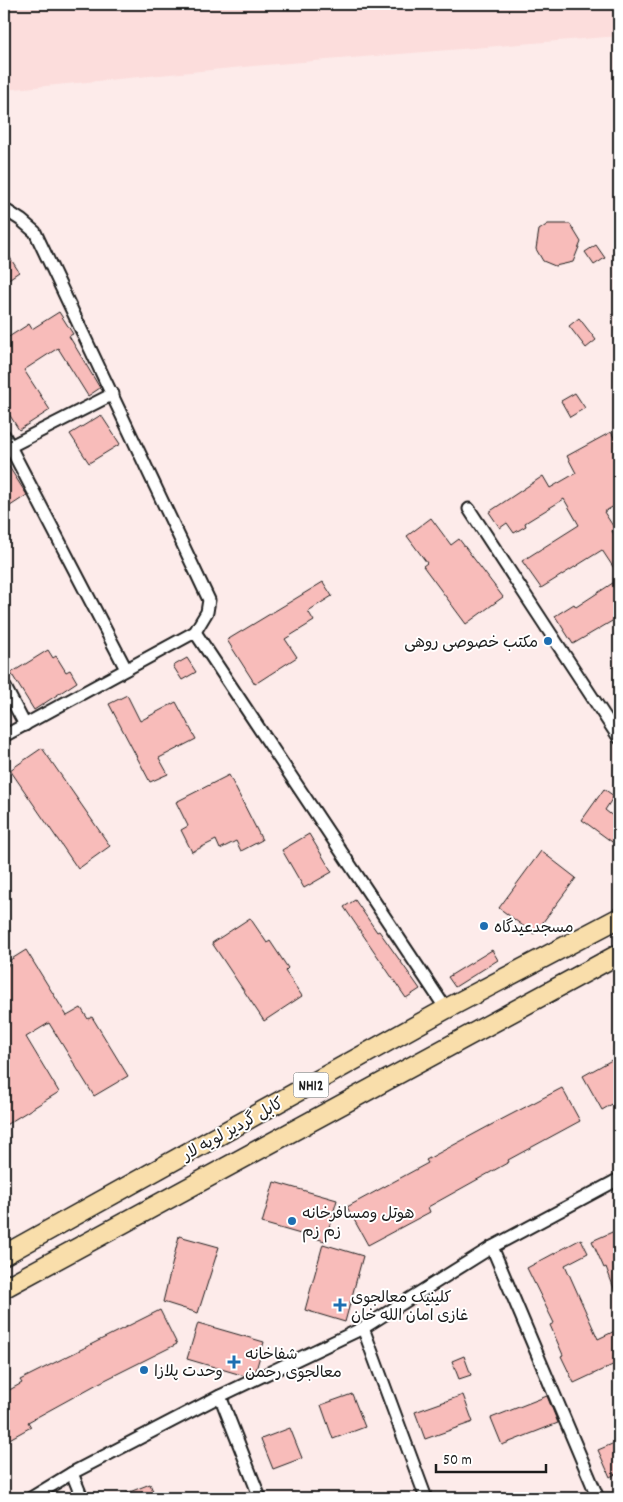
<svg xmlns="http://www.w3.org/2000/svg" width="623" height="1502" font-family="Dekko,'Playpen Sans Arabic',sans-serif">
	<rect width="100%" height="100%" fill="#fdebea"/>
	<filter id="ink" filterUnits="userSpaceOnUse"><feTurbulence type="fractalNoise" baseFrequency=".02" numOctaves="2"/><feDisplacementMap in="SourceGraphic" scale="10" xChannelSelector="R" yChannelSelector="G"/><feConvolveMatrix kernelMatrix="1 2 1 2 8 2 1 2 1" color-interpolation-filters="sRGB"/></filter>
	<g filter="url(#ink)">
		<path fill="#fcdddc" d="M 4,4 L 619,4 L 619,36 L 253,66 L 4,90 Z"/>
		<g fill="#f8bcba" stroke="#1c1c1c">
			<path d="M 548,224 L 570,224 L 581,242 L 573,262 L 555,266 L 543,261 L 536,249 L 539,230 Z"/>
			<path d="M 596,245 L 605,258 L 594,265 L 585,252 Z"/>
			<path d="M 4,248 L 19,272 L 4,282 Z"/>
			<path d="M 59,312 L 73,334 L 69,336 L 100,388 L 88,396 L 58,348 L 24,370 L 50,410 L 19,430 L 4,406 L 4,340 L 29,324 L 32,329 Z"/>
			<path d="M 579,318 L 596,340 L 586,348 L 569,326 Z"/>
			<path d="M 575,393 L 585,408 L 570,417 L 561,401 Z"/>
			<path d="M 101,415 L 120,444 L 89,463 L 70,434 Z"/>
			<path d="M 611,432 L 619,446 L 619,503 L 604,512 L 615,529 L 612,531 L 619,542 L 619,576 L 602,550 L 541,588 L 522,561 L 579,525 L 564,499 L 525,523 L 526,526 L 514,533 L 507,523 L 500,528 L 489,512 L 543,476 L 550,488 L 576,473 L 567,456 Z"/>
			<path d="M 4,459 L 27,495 L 4,510 Z"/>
			<path d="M 431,518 L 451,545 L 459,539 L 503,597 L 466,624 L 423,566 L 427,563 L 407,536 Z"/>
			<path d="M 619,579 L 619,617 L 573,644 L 555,616 L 574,604 L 576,607 Z"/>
			<path d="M 323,582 L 332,596 L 308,611 L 314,621 L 285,639 L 297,657 L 255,684 L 227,640 Z"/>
			<path d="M 48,650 L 53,658 L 56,656 L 66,672 L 70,670 L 77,682 L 34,710 L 11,673 Z"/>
			<path d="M 187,658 L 196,672 L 182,680 L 173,666 Z"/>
			<path d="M 127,695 L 140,721 L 176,702 L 196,739 L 159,758 L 168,774 L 150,782 L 109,704 Z"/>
			<path d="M 42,748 L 110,846 L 78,869 L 10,770 Z"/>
			<path d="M 229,775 L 262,840 L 241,851 L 236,841 L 220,849 L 216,840 L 192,852 L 181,830 L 188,826 L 176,802 Z"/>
			<path d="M 604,789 L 614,796 L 605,810 L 619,821 L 619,847 L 582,820 Z"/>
			<path d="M 309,834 L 332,872 L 304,888 L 282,850 Z"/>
			<path d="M 541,851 L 576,878 L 534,934 L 499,908 Z"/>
			<path d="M 355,900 L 377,932 L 379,931 L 420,989 L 406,998 L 344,907 Z"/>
			<path d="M 250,918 L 267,943 L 270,941 L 288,968 L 285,971 L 302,996 L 264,1021 L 212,943 Z"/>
			<path d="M 26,950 L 67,1016 L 81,1008 L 88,1019 L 92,1017 L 128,1076 L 94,1096 L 49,1023 L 26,1037 L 59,1092 L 4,1126 L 4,968 L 11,963 L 10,960 Z"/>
			<path d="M 492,950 L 498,960 L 455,987 L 448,977 Z"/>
			<path d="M 619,1056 L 619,1100 L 602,1110 L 583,1076 Z"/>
			<path d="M 562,1088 L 580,1121 L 508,1160 L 509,1162 L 428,1207 L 430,1212 L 368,1245 L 347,1207 L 428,1163 L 426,1160 L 489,1126 Z"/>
			<path d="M 274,1182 L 337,1200 L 325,1241 L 262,1223 Z"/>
			<path d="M 619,1229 L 619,1299 L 618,1299 L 606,1267 L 604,1268 L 592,1241 Z"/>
			<path d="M 179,1236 L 219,1247 L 198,1313 L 163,1302 Z"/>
			<path d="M 581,1239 L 588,1253 L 565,1265 L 598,1339 L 619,1329 L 619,1362 L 574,1383 L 561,1356 L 563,1355 L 550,1325 L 554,1323 L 527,1268 Z"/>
			<path d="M 323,1244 L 363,1256 L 345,1322 L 305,1310 Z"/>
			<path d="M 160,1310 L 177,1344 L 99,1383 L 28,1422 L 31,1427 L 4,1442 L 4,1393 L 22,1383 L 20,1380 Z"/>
			<path d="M 198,1323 L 264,1342 L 256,1370 L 245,1376 L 187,1359 Z"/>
			<path d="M 464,1356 L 471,1375 L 459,1379 L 452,1361 Z"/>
			<path d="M 352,1394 L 365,1427 L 333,1439 L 321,1405 Z"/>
			<path d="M 463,1395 L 473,1422 L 425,1439 L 415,1412 Z"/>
			<path d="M 547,1396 L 558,1423 L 502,1445 L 491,1418 Z"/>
			<path d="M 290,1428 L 302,1458 L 273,1469 L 261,1439 Z"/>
			<path d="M 619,1441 L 619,1472 L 610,1477 L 598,1450 Z"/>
			<path d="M 150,1484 L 156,1498 L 117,1498 L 117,1497 Z"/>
		</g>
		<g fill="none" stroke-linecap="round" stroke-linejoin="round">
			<g stroke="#1c1c1c" stroke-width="15">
				<g id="minor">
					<path d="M 4,209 L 21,220 L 35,232 L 209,600 L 207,612 L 195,632 L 4,736"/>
					<path d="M 4,435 L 126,669"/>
					<path d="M 5,449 L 113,394"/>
					<path d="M 469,509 L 619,738"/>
					<path d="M 195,632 L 446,1009"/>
					<path d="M 4,685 L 25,725"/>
					<path d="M 492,1247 L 598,1498"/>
					<path d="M 363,1328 L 426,1498"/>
					<path d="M 220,1396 L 260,1498"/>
					<path d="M 72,1473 L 82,1498"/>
					<path d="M 31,1498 L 72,1473 L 220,1396 L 363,1328 L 492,1247 L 619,1179"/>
				</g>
			</g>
			<g stroke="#1c1c1c" stroke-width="22">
				<g id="trunk">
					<path d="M 4,1255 L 446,1009 L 619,918"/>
					<path d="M 4,1288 L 619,954"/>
				</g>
			</g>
			<use href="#minor" stroke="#fff" stroke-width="11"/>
			<use href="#trunk" stroke="#f9deab" stroke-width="19"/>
		</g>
	</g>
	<g fill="#1f6fb2" stroke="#fff" stroke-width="2">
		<circle cx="548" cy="641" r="5"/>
		<circle cx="484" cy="926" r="5"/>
		<circle cx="292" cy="1221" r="5"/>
		<path d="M337.5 1297.5h5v5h5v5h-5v5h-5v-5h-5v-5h5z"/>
		<path d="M231.5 1354.5h5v5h5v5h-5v5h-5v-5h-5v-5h5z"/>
		<circle cx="144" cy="1370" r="5"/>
	</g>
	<g text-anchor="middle" stroke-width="4" stroke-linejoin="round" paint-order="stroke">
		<rect fill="#fff" stroke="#606060" stroke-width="1" x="293.5" y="1072.5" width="35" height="25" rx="4"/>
		<g font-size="15" font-weight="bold" fill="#1c1c1c">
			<text x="311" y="1090">NH12</text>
		</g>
		<g font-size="16" fill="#1c1c1c" stroke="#fff" text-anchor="start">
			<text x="538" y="647" text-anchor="end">مکتب خصوصی روهی</text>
			<text x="494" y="932">مسجدعیدگاه</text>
			<text x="302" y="1218">هوتل ومسافرخانه<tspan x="302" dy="18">زم زم</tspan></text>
			<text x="351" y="1302">کلینیک معالجوی<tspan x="351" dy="18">غازی امان الله خان</tspan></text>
			<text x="245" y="1359">شفاخانه<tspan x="245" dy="18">معالجوی رحمن</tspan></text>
			<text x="154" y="1376">وحدت پلازا</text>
		</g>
		<g font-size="16" fill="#1c1c1c" stroke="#fff">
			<text transform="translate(232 1128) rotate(-29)" y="6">کابل گردیز لویه لار</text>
		</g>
	</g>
	<rect width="623" height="1502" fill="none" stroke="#fff" stroke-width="20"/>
	<rect x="10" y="10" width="603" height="1482" fill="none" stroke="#1c1c1c" stroke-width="2" filter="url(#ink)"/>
	<path d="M436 1464v8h110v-8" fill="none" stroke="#1c1c1c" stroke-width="2.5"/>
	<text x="443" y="1464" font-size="15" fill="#1c1c1c" stroke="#ffffff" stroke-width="4" paint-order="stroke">50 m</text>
</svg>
